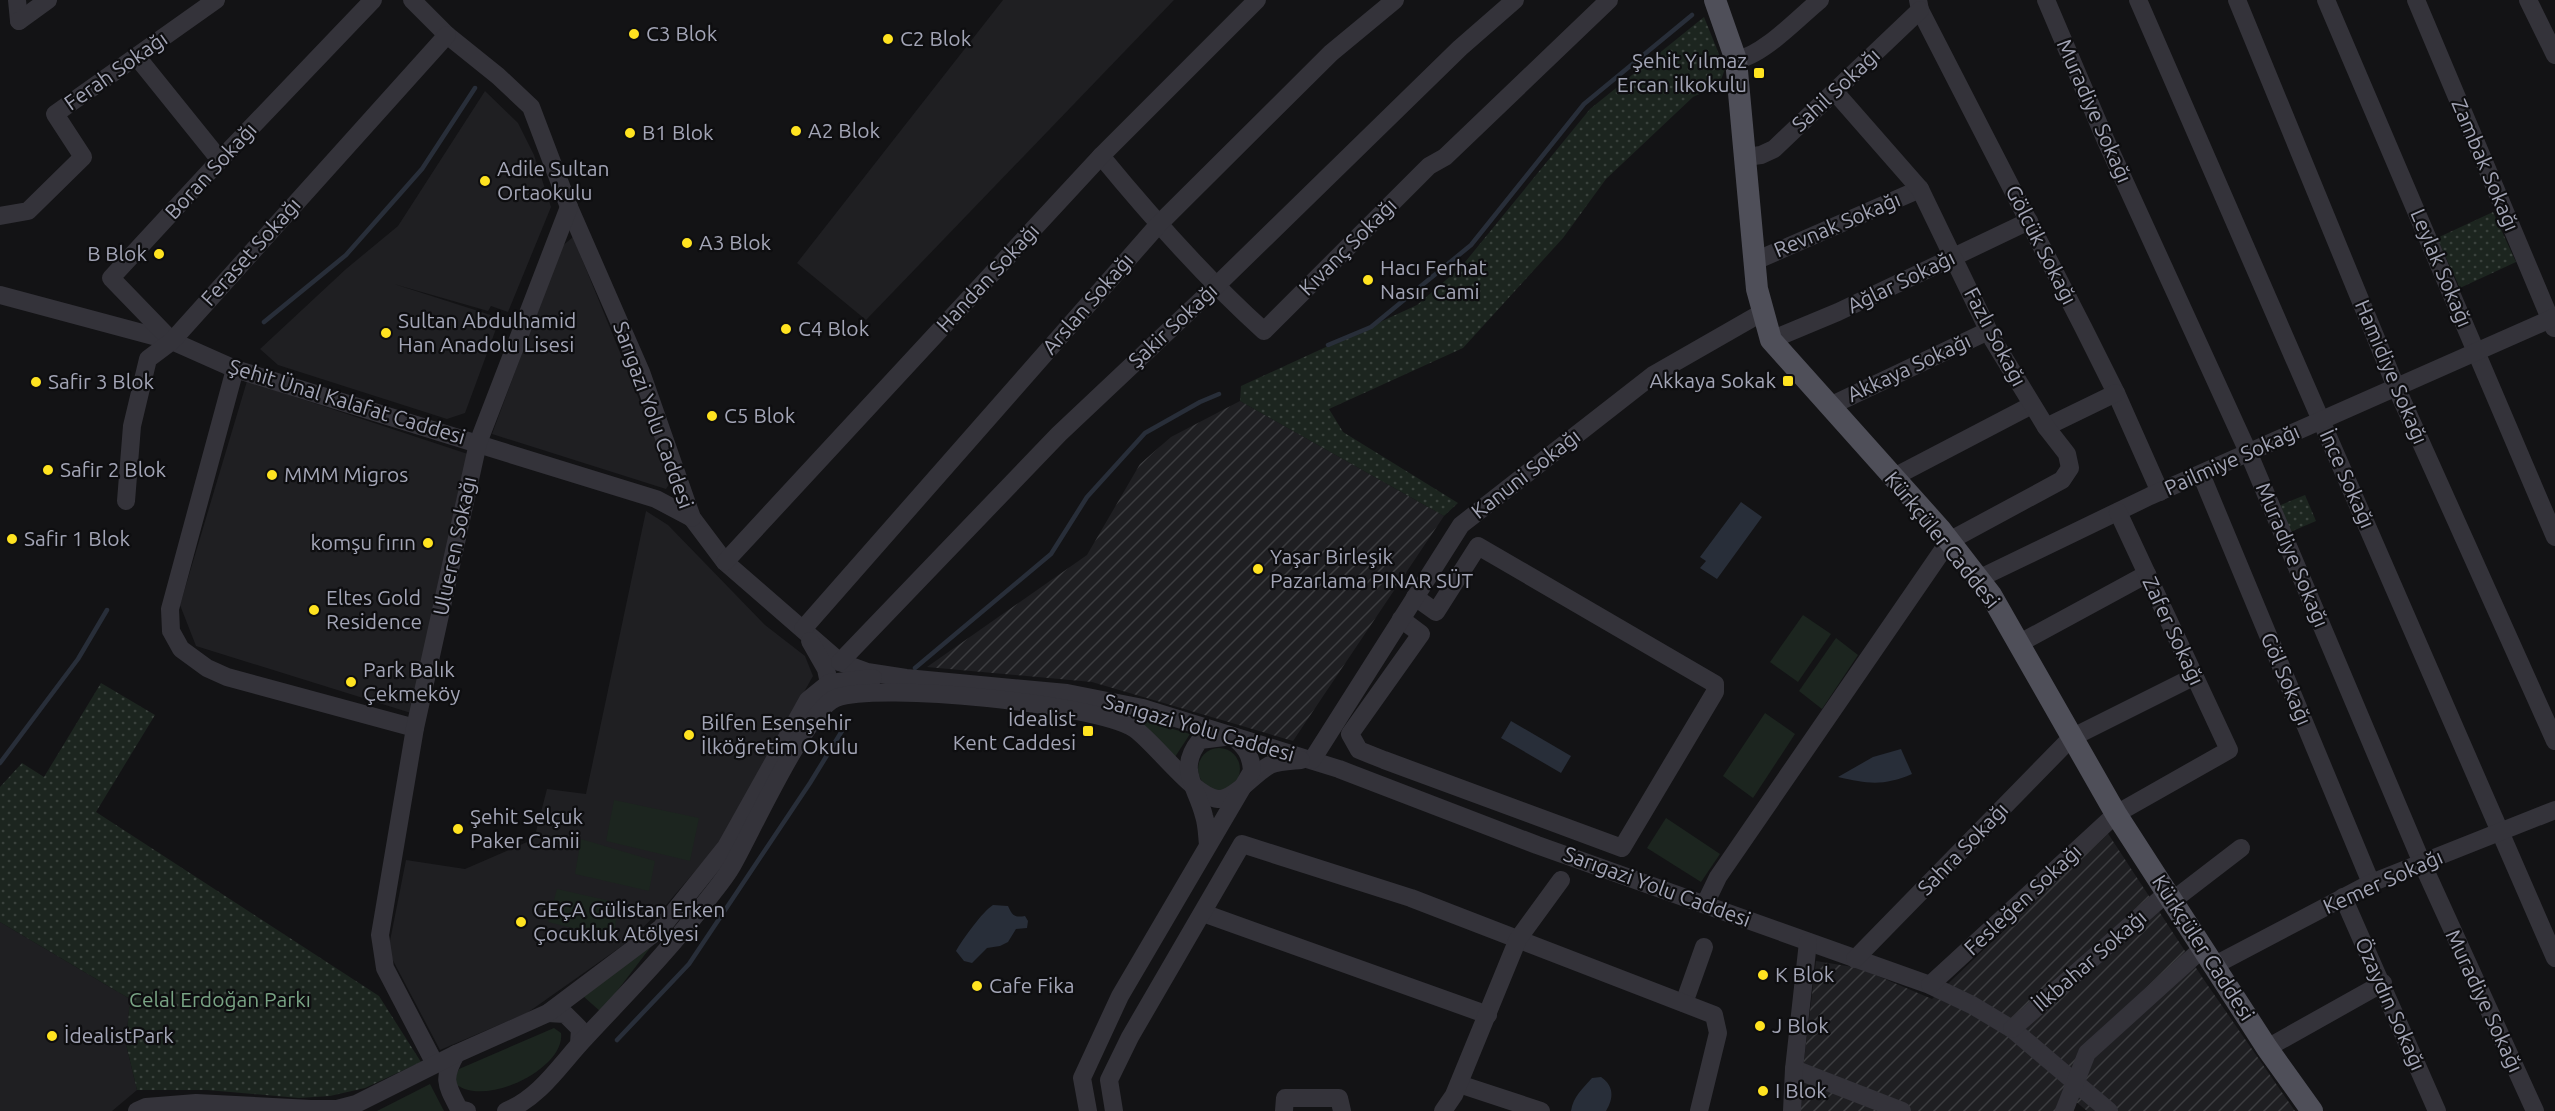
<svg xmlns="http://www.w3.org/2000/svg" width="2555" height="1111" font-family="Ubuntu,sans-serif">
	<defs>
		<pattern id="industrial-furrows" width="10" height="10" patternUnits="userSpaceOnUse" patternTransform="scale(1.5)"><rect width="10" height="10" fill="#1f1f22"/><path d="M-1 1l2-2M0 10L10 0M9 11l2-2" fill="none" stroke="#3c3d40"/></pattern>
		<pattern id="park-dots" width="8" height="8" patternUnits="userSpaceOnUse" patternTransform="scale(1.5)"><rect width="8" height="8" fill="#1c251f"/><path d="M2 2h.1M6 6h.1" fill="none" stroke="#3a423d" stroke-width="1.8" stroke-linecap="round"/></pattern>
	</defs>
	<rect width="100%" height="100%" fill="#131315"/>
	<g fill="#1f1f22">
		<path d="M 1003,0 L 1174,0 L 866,320 L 797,263 Z"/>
		<path d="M 485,91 L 518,123 L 534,155 L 551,207 L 508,312 L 491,306 L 488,311 L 394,284 L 500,318 L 465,413 L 447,419 L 278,365 L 260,349 L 346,269 L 398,226 Z"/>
		<path d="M 573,237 L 672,480 L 666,489 L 492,434 L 561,247 Z"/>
		<path d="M 247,381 L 483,459 L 411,713 L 196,646 L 180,605 Z"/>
		<path d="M 646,511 L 668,525 L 765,625 L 805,656 L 813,676 L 720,842 L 667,904 L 629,941 L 527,1013 L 440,1050 L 388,951 L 406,860 L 465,869 L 534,839 L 547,789 L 586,794 Z"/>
		<path d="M 0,922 L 130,999 L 126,1044 L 137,1090 L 112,1111 L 0,1111 Z"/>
	</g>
	<g fill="url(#industrial-furrows)">
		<path d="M 1240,401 L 1444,516 L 1293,741 L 1092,682 L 927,667 L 1087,555 L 1140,464 L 1171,437 Z"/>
		<path d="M 2107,832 L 2202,977 L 2295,1111 L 2087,1111 L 2068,1095 L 2060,1111 L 1798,1111 L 1816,961 L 1859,968 L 1932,999 Z"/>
	</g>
	<g fill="#1c251f">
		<path d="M 1803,615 L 1831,634 L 1798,682 L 1770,662 Z"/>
		<path d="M 1836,638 L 1858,655 L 1822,709 L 1799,691 Z"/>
		<path d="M 1765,713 L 1795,734 L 1753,798 L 1723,776 Z"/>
		<path d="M 1136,718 L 1190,734 L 1175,757 Z"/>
		<circle cx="1219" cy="769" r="21"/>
		<path d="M 614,800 L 699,818 L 690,861 L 606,841 Z"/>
		<path d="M 1666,818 L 1720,854 L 1701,882 L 1647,848 Z"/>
		<path d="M 581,839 L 655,861 L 649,891 L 575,874 Z"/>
		<path d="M 557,889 L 619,903 L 613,938 L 548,922 Z"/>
		<path d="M 653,944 L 601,1012 L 583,996 Z"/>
		<path d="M 554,1028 L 561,1033 C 566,1070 478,1111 453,1081 L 459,1069 Z"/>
		<path d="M 430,1084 L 444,1111 L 377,1111 Z"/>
	</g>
	<g fill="url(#park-dots)">
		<path d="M 1704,17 L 1725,69 L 1719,85 L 1693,97 L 1606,179 L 1563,238 L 1463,348 L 1329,409 L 1343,432 L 1458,503 L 1444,516 L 1240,401 L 1241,386 L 1417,305 L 1461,267 L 1590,109 Z"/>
		<path d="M 2493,212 L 2516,262 L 2460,288 L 2437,238 Z"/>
		<path d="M 2305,495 L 2316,521 L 2288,533 L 2276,507 Z"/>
		<path d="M 101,683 L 155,715 L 96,812 L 379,996 L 421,1062 L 365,1088 L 330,1096 L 299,1098 L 207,1090 L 137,1090 L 126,1044 L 130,999 L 0,922 L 0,787 L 22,763 L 44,777 Z"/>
	</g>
	<g fill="#282e39">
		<path d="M 1741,502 L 1762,517 L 1717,579 L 1700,568 L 1706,561 L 1700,557 Z"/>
		<path d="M 1511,721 L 1571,756 L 1561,773 L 1501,738 Z"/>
		<path d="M 1901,749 L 1912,774 C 1884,786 1868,784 1838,777 L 1873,757 Z"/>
		<path d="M 993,905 L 1008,906 C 1012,915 1014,918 1025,916 L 1028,921 L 1027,928 L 1016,929 L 1008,942 L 1000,946 L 987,948 L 972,963 L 964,961 L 956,951 C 962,940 983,911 993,905 Z"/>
		<path d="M 1601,1077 C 1614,1086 1614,1098 1606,1111 L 1571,1111 C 1573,1097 1583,1088 1592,1078 Z"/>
	</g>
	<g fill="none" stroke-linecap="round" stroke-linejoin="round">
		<g stroke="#282e39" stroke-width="4.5">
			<path d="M 264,322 L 346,255 L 422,169 L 475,88"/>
			<path d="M 1328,345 L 1371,327 L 1471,245 L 1584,104 L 1692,15"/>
			<path d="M 915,668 L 1051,554 L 1087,497 L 1145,433 L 1200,402 L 1219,394"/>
			<path d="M 0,763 L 78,659 L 107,610"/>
			<path d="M 617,1040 L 689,964 L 810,783 L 845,726"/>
		</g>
		<g stroke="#34333a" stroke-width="18">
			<path d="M 17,0 L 19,21"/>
			<path d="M 412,0 L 447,35 L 498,76 L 531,107 L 569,207 L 641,372 L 692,518 L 725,562 L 840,662 L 867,672 L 906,678 L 1067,693 L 1143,708 L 1339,769 L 1537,845 L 1930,985 L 1972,1005 L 2012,1029 L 2109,1111"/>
			<path d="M 1918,0 L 1920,10 L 2083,327 L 2116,393 L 2160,492"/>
			<path d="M 2046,0 L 2106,141 L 2249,454 L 2422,863 L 2535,1111"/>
			<path d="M 2138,0 L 2555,958"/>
			<path d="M 2237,0 L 2396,387 L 2555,741"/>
			<path d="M 2326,0 L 2555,537"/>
			<path d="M 2416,0 L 2554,328"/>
			<path d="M 2528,0 L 2555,55"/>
			<path d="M 19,21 L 48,0"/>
			<path d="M 137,57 L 220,160"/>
			<path d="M 1736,60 C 1763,56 1799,17 1820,0"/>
			<path d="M 1101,156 C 1152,218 1204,277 1264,331 L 1429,166 L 1445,157 L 1609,0"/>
			<path d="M 1746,157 L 1761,155 L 1774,149 L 1920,10"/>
			<path d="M 0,216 L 28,211 L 83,157 L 55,114 L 216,0"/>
			<path d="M 1755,261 L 1920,189"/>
			<path d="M 0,295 L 172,341 L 235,369 L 656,499 L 692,518"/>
			<path d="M 171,340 L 111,278 L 220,160 L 373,0"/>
			<path d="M 1771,340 L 1838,312 L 2029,221"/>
			<path d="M 235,369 L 170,609 L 171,631 L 181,649 L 207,668 L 227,677 L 415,728"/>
			<path d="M 1830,406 L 1988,331"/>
			<path d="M 2046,427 L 2116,393"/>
			<path d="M 2201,474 L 2371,883"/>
			<path d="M 1894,477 L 2032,405"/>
			<path d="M 126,501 L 132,426 L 148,359 L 172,341 L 447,35"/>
			<path d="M 725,562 L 1101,156 L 1257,0"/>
			<path d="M 1978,579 L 2150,496 L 2555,317"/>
			<path d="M 1401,619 L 1421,634 L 1350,734 L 1359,750 L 1384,760 L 1622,848 L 1715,692 L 1715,684 L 1478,546 L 1436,612 L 1415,597"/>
			<path d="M 803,629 L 1158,225 L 1331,53 L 1395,0"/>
			<path d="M 810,641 L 826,669 L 829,683 L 838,688"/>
			<path d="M 2018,644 L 2147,574"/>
			<path d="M 840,662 L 1059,434 L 1215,287 L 1460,48 L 1515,0"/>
			<path d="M 1312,760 L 1461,525 L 1653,375 L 1763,312"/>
			<path d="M 2343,897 L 2437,1111"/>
			<path d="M 2172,901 L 2241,848"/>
			<path d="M 1705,904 L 1718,877 L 1949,541 L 2062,480 L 2070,468 L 2067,454 L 2046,427 L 1993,340 L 1920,189 L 1835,92"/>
			<path d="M 1203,913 L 1488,1015"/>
			<path d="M 1855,959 L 2071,738 L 2195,676"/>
			<path d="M 2215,965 L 2371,883 L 2555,810"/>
			<path d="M 1930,985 L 2116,814 L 2229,750 L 2118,512"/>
			<path d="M 1684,1003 L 1704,947"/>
			<path d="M 548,1013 L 565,1014 L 580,1029 L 579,1044"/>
			<path d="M 2012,1029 L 2167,893"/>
			<path d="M 2267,1048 L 2383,983"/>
			<path d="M 456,1054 C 442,1079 446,1084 459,1109 L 467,1111"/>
			<path d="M 435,1064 L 385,968 L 380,935 L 415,728 L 478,443 L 569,207"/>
			<path d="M 1794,1069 L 1902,1111"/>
			<path d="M 1459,1084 L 1541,1111"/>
			<path d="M 137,1111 L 146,1107 L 196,1103 L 311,1109 L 337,1109 L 356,1104 L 456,1054 L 548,1013 L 661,928 L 726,847 L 808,700 L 829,683 L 873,678"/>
			<path d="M 506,1111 C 541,1097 561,1063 586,1037 C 626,994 668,952 704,904 C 713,892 724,880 732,866 C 750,835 807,709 836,698 C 878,682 1099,704 1135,729 C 1157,745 1194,797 1218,799 C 1235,800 1255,772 1270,765 C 1280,761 1291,761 1301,760"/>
			<path d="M 1088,1111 L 1082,1078 L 1120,996 L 1252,771 C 1251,754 1245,746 1232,736 L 1200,740 C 1176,770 1197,786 1204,816 C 1207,825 1207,836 1208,845"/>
			<path d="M 1114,1111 L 1109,1080 L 1130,1037 L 1242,844 L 1411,898 L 1714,1015 L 1718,1033 L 1699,1111"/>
			<path d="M 1284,1111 L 1285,1098 L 1339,1098 L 1342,1111"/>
			<path d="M 1443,1111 L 1454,1095 L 1518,939 L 1561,880"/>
			<path d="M 1792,1111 L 1794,1069 L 1808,942"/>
			<path d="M 2064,1111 L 2087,1053 L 2203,948"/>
		</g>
		<path stroke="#4f4f59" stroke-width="22" d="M 1715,0 L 1736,60 L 1757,289 L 1771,340 L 1940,529 L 1991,595 L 2116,814 L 2267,1048 L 2312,1111"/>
	</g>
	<g fill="#ffe320" stroke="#0e0e10" stroke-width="2">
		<circle cx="634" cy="34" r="6"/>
		<circle cx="888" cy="39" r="6"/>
		<rect x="1753" y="67" width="12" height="12" rx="3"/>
		<circle cx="796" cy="131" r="6"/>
		<circle cx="630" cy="133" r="6"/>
		<circle cx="485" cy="181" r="6"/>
		<circle cx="687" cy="243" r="6"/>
		<circle cx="159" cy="254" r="6"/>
		<circle cx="1368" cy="280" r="6"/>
		<circle cx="786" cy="329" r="6"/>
		<circle cx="386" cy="333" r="6"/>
		<rect x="1782" y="375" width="12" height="12" rx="3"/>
		<circle cx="36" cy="382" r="6"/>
		<circle cx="712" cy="416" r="6"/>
		<circle cx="48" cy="470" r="6"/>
		<circle cx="272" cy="475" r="6"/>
		<circle cx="12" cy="539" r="6"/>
		<circle cx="428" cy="543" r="6"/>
		<circle cx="1258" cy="569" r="6"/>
		<circle cx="314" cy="610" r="6"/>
		<circle cx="351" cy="682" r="6"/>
		<rect x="1082" y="725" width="12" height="12" rx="3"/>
		<circle cx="689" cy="735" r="6"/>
		<circle cx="458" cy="829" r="6"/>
		<circle cx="521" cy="922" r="6"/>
		<circle cx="1763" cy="975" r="6"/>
		<circle cx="977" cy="986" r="6"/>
		<circle cx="1760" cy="1026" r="6"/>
		<circle cx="52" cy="1036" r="6"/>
		<circle cx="1763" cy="1091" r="6"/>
	</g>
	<g text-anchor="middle" stroke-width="4.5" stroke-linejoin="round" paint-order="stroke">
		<g font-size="21" fill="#a3a5b6" stroke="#0e0e10" text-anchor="start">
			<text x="646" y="41">C3 Blok</text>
			<text x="900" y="46">C2 Blok</text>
			<text x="1747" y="68" text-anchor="end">Şehit Yılmaz<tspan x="1747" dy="24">Ercan ilkokulu</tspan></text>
			<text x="808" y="138">A2 Blok</text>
			<text x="642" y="140">B1 Blok</text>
			<text x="497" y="176">Adile Sultan<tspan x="497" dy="24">Ortaokulu</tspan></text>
			<text x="699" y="250">A3 Blok</text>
			<text x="147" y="261" text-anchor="end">B Blok</text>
			<text x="1380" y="275">Hacı Ferhat<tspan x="1380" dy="24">Nasır Cami</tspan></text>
			<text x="398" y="328">Sultan Abdulhamid<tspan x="398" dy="24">Han Anadolu Lisesi</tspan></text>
			<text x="798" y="336">C4 Blok</text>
			<text x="1776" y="388" text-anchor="end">Akkaya Sokak</text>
			<text x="48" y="389">Safir 3 Blok</text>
			<text x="724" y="423">C5 Blok</text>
			<text x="60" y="477">Safir 2 Blok</text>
			<text x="284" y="482">MMM Migros</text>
			<text x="24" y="546">Safir 1 Blok</text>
			<text x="416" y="550" text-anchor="end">komşu fırın</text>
			<text x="1270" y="564">Yaşar Birleşik<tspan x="1270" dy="24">Pazarlama PINAR SÜT</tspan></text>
			<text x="326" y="605">Eltes Gold<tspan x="326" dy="24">Residence</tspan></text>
			<text x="363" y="677">Park Balık<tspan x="363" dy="24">Çekmeköy</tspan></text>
			<text x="1076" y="726" text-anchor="end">İdealist<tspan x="1076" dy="24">Kent Caddesi</tspan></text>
			<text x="701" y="730">Bilfen Esenşehir<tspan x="701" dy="24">İlköğretim Okulu</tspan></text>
			<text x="470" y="824">Şehit Selçuk<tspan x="470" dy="24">Paker Camii</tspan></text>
			<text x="533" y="917">GEÇA Gülistan Erken<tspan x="533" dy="24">Çocukluk Atölyesi</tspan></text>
			<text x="1775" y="982">K Blok</text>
			<text x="989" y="993">Cafe Fika</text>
			<text x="1772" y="1033">J Blok</text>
			<text x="64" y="1043">İdealistPark</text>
			<text x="1775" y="1098">I Blok</text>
		</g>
		<g font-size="21" fill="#a3a5b6" stroke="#0e0e10">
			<text transform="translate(116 71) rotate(-35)" y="7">Ferah Sokağı</text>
			<text transform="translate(1836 90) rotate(-43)" y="7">Sahil Sokağı</text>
			<text transform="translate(2094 111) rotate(66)" y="7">Muradiye Sokağı</text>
			<text transform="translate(2485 165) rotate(67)" y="7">Zambak Sokağı</text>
			<text transform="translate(211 171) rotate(-47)" y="7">Boran Sokağı</text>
			<text transform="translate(1837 225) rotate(-23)" y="7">Revnak Sokağı</text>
			<text transform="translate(2041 245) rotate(63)" y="7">Gölcük Sokağı</text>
			<text transform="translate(1348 247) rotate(-45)" y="7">Kıvanç Sokağı</text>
			<text transform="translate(251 252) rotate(-48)" y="7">Feraset Sokağı</text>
			<text transform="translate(2441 268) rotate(67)" y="7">Leylak Sokağı</text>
			<text transform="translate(988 278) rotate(-47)" y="7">Handan Sokağı</text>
			<text transform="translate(1901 282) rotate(-26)" y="7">Ağlar Sokağı</text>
			<text transform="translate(1088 304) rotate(-49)" y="7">Arslan Sokağı</text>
			<text transform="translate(1173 326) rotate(-43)" y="7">Şakir Sokağı</text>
			<text transform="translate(1995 337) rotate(62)" y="7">Fazlı Sokağı</text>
			<text transform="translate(1909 368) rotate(-25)" y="7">Akkaya Sokağı</text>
			<text transform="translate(2391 372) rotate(67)" y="7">Hamidiye Sokağı</text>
			<text transform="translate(347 402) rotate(17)" y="7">Şehit Ünal Kalafat Caddesi</text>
			<text transform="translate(653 415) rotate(70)" y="7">Sarıgazi Yolu Caddesi</text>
			<text transform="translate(2232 460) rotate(-24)" y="7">Pailmiye Sokağı</text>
			<text transform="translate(1526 474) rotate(-38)" y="7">Kanuni Sokağı</text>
			<text transform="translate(2347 479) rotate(66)" y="7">İnce Sokağı</text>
			<text transform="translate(1942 540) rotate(51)" y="7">Kürkçüler Caddesi</text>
			<text transform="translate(455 546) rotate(-78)" y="7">Ulueren Sokağı</text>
			<text transform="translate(2292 555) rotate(67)" y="7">Muradiye Sokağı</text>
			<text transform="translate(2173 631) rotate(65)" y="7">Zafer Sokağı</text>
			<text transform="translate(2286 679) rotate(67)" y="7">Göl Sokağı</text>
			<text transform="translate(1199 728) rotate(16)" y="7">Sarıgazi Yolu Caddesi</text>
			<text transform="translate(1963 849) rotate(-46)" y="7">Sahra Sokağı</text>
			<text transform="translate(2383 882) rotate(-24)" y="7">Kemer Sokağı</text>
			<text transform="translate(1657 887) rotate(20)" y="7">Sarıgazi Yolu Caddesi</text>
			<text transform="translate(2023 900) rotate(-43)" y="7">Fesleğen Sokağı</text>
			<text transform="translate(2203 948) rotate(57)" y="7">Kürkçüler Caddesi</text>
			<text transform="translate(2090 961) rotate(-41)" y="7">İlkbahar Sokağı</text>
			<text transform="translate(2484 1001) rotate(65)" y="7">Muradiye Sokağı</text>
			<text transform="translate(2390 1004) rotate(66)" y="7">Özaydın Sokağı</text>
		</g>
		<g font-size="21" fill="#78a384" stroke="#0e0e10">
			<text x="220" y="1007">Celal Erdoğan Parkı</text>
		</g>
	</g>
</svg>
